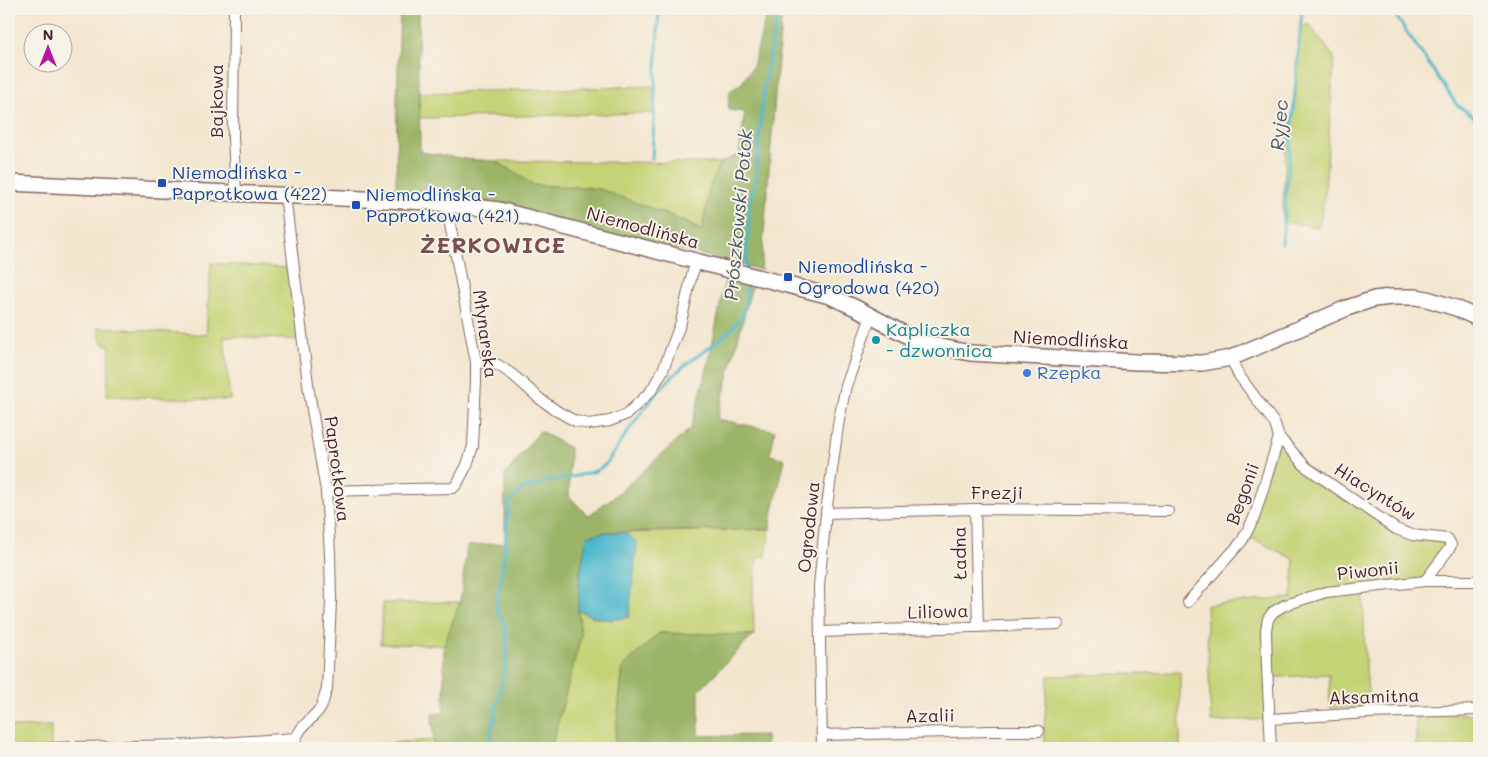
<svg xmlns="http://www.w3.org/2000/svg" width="1488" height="757" font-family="Mali,sans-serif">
	<rect width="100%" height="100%" fill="#f7f3e8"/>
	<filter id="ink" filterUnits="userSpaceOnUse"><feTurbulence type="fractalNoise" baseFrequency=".02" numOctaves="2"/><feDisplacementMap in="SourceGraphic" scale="10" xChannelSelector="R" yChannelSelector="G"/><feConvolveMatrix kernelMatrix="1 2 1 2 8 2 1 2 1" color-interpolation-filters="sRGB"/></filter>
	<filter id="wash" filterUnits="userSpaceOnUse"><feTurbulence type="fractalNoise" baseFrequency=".0096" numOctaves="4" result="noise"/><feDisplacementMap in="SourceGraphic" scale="20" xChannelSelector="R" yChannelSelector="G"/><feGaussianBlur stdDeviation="1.12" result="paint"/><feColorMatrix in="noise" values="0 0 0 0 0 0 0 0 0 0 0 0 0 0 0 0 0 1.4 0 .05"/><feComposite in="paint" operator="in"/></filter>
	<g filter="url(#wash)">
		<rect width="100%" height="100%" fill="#f3e6cf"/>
		<g fill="#c4d376" stroke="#877950">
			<path d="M 1309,24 L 1334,57 L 1325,193 L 1319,227 L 1282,222 L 1286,150 L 1296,92 L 1300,27 Z"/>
			<path d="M 654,86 L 654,113 L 419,118 L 419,93 Z"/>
			<path d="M 496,161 L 720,163 L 709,188 L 703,231 L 674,217 L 588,187 L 534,185 Z"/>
			<path d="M 211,263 L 289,268 L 303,340 L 224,336 L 230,400 L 107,396 L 110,346 L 102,343 L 98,327 L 206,335 Z"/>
			<path d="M 1279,437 L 1306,467 L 1396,529 L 1451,545 L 1425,581 L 1363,588 L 1365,653 L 1369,708 L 1330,708 L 1329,674 L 1268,678 L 1270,719 L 1211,722 L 1206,605 L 1292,598 L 1294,559 L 1245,535 Z"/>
			<path d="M 770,529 L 766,557 L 758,557 L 753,590 L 754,635 L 659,633 L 623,667 L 614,748 L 551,748 L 581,636 L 578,610 L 594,618 L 612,620 L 632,576 L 637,543 L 625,533 Z"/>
			<path d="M 460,602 L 444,645 L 381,644 L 383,603 Z"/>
			<path d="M 1180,672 L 1180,748 L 1045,748 L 1044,728 L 1048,676 Z"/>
			<path d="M 1478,714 L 1479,748 L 1416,748 L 1416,715 Z"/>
			<path d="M 51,726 L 51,748 L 83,748 L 9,748 L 9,727 Z"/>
			<path d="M 434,740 L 434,748 L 365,748 L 364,745 Z"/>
		</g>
		<g fill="#9bb567" stroke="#726a49">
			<path d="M 400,9 L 418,9 L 420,152 L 465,159 L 496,161 L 534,185 L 600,189 L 674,217 L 702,231 L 709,188 L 720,163 L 734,157 L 739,153 L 745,112 L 728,110 L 730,91 L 742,83 L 753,66 L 768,9 L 782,9 L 761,270 L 692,252 L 583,232 L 447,196 L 396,193 L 397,100 Z"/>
			<path d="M 726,276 L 753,282 L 717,419 L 775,431 L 770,455 L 785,459 L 773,510 L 770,529 L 606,532 L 583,554 L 580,572 L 578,610 L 581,636 L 551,748 L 434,748 L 432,714 L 444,713 L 444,645 L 460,602 L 467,546 L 505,543 L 505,475 L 540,431 L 570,448 L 569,496 L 588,516 L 621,491 L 691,428 L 708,365 Z"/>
			<path d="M 659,633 L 754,635 L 699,690 L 699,736 L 766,735 L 766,748 L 614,748 L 623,667 Z"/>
		</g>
		<path fill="#4eb7cc" stroke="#4c6b7c" d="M 606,532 L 625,533 L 637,542 L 629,617 C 607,621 599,620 578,610 L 580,572 L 587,536 Z"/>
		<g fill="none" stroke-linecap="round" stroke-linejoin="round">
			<g stroke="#4eb7cc" stroke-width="3">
				<path d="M 1391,9 L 1457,105 L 1479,120"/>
				<path d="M 652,159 L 659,9"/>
				<path d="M 1282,243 L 1302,9"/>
				<path d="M 746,269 L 750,202 L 756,174 L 764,85 L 779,9"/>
				<path d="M 490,748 L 491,735 L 507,656 L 505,624 L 496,609 L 505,551 L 509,503 L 522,489 L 546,482 L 568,478 L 596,471 L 606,464 C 627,433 648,399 676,373 C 696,354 723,342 740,319 C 748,308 746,290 746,278"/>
			</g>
		</g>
	</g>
	<g filter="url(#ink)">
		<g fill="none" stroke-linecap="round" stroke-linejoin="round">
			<g stroke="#856564" stroke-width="12">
				<g id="street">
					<path d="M 234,9 L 233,137 L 236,193"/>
					<path d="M 285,195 L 309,392 L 326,491 L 330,554 L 331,601 L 327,689 L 321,708 L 301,729 L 296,738 L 293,748"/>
					<path d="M 1231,358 L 1238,374 L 1275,424 L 1279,437 L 1306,467 L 1396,529 L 1412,535 L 1448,539 L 1451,545 L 1449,549 L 1425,581"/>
					<path d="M 476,362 L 498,365 L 513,375 L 540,399 L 557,411 L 575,421 L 589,424 L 610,421 L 627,414 L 651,391 L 663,370 L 681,322 L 692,274 L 697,262"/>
					<path d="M 326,491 L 453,488 L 457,484 L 467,465 L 473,446 L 476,380 L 476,362 L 446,203"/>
					<path d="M 975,509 L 978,627"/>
					<path d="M 826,513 L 975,509 L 1168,511"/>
					<path d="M 1188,602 L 1242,541 L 1254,518 L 1279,437"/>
					<path d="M 820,632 L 1058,624"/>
					<path d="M 1270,719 L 1368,713 L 1479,710"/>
					<path d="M 822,735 L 992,731 L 1039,731"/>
					<path d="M 50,748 L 76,747 L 190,745 L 296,738"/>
					<path d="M 822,748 L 819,586 L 826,513 L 839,419 L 846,386 L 871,316"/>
					<path d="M 1271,748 L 1267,667 L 1266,630 L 1268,619 L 1273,612 L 1285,605 L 1326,592 L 1425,581 L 1479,581"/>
				</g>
			</g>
			<g stroke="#856564" stroke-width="18">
				<path id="secondary" d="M 9,183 L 430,202 L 499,210 L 830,296 L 858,309 L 910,337 L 921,342 L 941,347 L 970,353 L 1005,355 L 1137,362 L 1202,363 L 1231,358 L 1347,308 L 1374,299 L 1391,297 L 1416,297 L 1427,299 L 1456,308 L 1479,319"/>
			</g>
			<use href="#street" stroke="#fff" stroke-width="10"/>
			<use href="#secondary" stroke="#fff" stroke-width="15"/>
		</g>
	</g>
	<g fill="#1a4fb4" stroke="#f7f3e8" stroke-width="2">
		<rect x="157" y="178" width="10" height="10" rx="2.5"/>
		<rect x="351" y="200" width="10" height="10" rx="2.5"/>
		<rect x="783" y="272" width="10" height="10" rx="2.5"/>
	</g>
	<circle fill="#0f9aa8" stroke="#f7f3e8" stroke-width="2" cx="876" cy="340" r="5"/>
	<circle fill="#3f7fe0" stroke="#f7f3e8" stroke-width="2" cx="1027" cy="373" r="5"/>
	<g text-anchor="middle" stroke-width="4" stroke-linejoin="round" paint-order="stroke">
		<g font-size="18" fill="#4a1f2b" stroke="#f7f3e8">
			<text transform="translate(217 101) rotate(-90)" y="6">Bajkowa</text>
			<text transform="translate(643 228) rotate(15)" y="6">Niemodlińska</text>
			<text transform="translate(485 334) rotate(82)" y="6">Młynarska</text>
			<text transform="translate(1071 340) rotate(3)" y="6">Niemodlińska</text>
			<text transform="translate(337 469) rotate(83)" y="6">Paprotkowa</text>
			<text transform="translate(1375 492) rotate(32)" y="6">Hiacyntów</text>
			<text x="997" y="499">Frezji</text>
			<text transform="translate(1243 494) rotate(-70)" y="6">Begonii</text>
			<text transform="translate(809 527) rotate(-84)" y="6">Ogrodowa</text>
			<text transform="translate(960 553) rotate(-91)" y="6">Ładna</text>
			<text transform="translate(1368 571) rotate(-6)" y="6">Piwonii</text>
			<text transform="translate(938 612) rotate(-2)" y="6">Liliowa</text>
			<text transform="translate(1374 697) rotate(-2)" y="6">Aksamitna</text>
			<text transform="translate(930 716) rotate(-1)" y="6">Azalii</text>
		</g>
		<g font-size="18" fill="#164399" stroke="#f7f3e8" text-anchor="start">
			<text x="172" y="179">Niemodlińska -<tspan x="172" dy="21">Paprotkowa (422)</tspan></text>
			<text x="366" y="201">Niemodlińska -<tspan x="366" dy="21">Paprotkowa (421)</tspan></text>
			<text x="798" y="273">Niemodlińska -<tspan x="798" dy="21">Ogrodowa (420)</tspan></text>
		</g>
		<g font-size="18" fill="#0d838f" stroke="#f7f3e8" text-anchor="start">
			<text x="886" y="336">Kapliczka<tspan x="886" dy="21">- dzwonnica</tspan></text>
		</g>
		<g font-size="18" fill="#366cbe" stroke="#f7f3e8" text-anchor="start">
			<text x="1037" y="379">Rzepka</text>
		</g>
		<g font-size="19" font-style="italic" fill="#4b5463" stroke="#f7f3e8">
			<text transform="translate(1279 125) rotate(-85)" y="7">Ryjec</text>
			<text transform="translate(738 215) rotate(-85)" y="7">Prószkowski Potok</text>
		</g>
		<g font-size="22" font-weight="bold" letter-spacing="1" fill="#7d4d51" stroke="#f7f3e8">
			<text x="493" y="253">ŻERKOWICE</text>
		</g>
	</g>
	<rect width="1488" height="757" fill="none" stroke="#f7f3e8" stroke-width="30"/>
	<g transform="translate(48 48)"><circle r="24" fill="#f7f3e8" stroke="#b29e9c"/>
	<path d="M0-4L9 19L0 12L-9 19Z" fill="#b5179e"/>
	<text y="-8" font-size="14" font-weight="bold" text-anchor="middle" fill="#4a1f2b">N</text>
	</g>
</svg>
